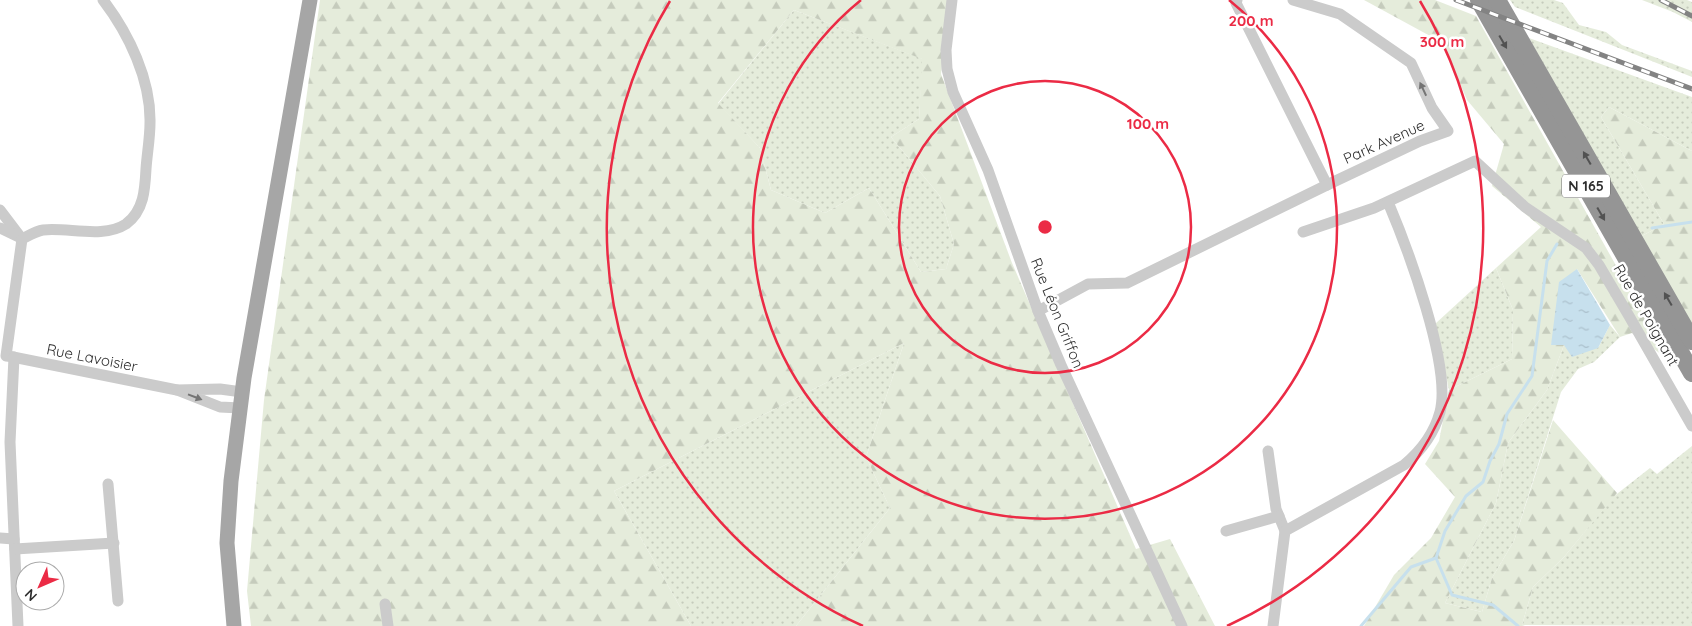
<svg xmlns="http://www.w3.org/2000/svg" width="1692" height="626" font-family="Quicksand,sans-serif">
	<defs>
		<pattern id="grass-dots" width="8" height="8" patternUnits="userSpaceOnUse" patternTransform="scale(1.25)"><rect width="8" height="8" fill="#e5ecdb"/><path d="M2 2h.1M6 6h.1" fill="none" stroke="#c5cbbc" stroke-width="1.8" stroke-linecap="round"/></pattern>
		<pattern id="forest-firs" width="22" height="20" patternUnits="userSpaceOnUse" patternTransform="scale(1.25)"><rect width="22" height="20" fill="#e5ecdb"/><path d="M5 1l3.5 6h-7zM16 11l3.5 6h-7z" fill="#c5cbbc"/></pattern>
		<pattern id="water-ripples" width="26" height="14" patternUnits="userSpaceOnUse" patternTransform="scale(1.25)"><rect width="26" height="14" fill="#c7e0ed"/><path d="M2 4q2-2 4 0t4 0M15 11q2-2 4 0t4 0" fill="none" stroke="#abc0cc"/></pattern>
	</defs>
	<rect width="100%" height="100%" fill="#fff"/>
	<g fill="url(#grass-dots)">
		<path d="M 1510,0 L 1554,0 L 1563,3 L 1579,25 L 1606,32 L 1622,45 L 1692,71 L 1692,77 L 1515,7 Z"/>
		<path d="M 1642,0 L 1687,0 L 1692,2 L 1692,22 L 1673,12 Z"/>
		<path d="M 794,10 L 923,59 L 919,119 L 891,137 L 940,196 L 954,244 L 946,269 L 921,272 L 869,188 L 825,213 L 771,190 L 760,148 L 718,104 Z"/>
		<path d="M 1529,38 L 1692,97 L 1692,151 L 1609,107 L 1601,117 L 1664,224 L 1640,237 Z"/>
		<path d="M 1496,268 L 1513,310 L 1512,359 L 1449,390 L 1435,324 Z"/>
		<path d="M 1610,325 L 1620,337 L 1594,362 L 1578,369 L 1561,392 L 1514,541 L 1492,578 L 1482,612 L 1445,603 L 1496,503 L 1508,443 L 1547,390 L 1564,345 L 1598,348 Z"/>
		<path d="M 904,343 L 866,457 L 890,508 L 796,626 L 691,626 L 614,491 Z"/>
		<path d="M 1692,446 L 1692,626 L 1522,625 L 1533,587 L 1564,557 L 1613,497 L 1650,468 L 1657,474 Z"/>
	</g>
	<g fill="url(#forest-firs)" fill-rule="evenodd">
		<path d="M 320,0 L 949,0 L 941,74 L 1012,263 L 1136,549 L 1170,539 L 1215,626 L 796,626 L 890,508 L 866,457 L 904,343 L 614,491 L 691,626 L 251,626 L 247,591 L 264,400 ZM 794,10 L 922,59 L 919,119 L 891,137 L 940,196 L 954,244 L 946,269 L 921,272 L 869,188 L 825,213 L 771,190 L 760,148 L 718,103 Z"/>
		<path d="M 1364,0 L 1435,0 L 1476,16 L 1669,360 L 1632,333 L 1620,337 L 1577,269 L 1551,345 L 1564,345 L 1547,390 L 1508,443 L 1496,503 L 1445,603 L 1482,612 L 1492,578 L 1514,541 L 1553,420 L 1617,493 L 1564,557 L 1533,587 L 1522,625 L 1525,626 L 1364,626 L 1394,575 L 1431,538 L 1455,497 L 1425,464 L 1439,441 L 1449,390 L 1512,359 L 1513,310 L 1496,268 L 1541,227 L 1492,186 L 1504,144 L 1467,100 L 1443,43 Z"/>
		<path d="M 1609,107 L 1692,151 L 1692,328 L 1640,237 L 1664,224 L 1601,117 Z"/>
	</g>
	<path fill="url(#water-ripples)" d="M 1577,269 L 1610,325 L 1598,348 L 1572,357 L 1564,345 L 1551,345 L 1559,282 Z"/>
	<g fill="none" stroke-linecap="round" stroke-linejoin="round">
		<g stroke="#c7e0ed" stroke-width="3">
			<path d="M 1652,228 L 1692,222"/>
			<path d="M 1361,626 L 1411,567 L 1436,558"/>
			<path d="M 1518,626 L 1493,605 L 1452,595 L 1436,558 L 1445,531 L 1466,496 L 1483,482 L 1490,461 L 1499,444 L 1507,414 L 1532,376 L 1547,261 L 1557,244"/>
		</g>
		<g stroke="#cbcbcb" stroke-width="11">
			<path d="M 952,0 L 946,50 L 947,69 L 953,92 L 988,170 L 1038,311 L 1061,365 L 1182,626"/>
			<path d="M 1237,0 L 1236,3 L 1327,185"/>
			<path d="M 0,210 L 22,239"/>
			<path d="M 0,228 L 19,237"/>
			<path d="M 1303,232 L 1374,208 L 1475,161 L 1525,207 L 1586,248 L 1599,265 L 1629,316 L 1692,426"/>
			<path d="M 1038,311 L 1088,284 L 1127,283 L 1327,185 L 1420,141 L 1448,131 L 1432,108 L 1411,63 L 1340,14 L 1293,0"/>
			<path d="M 6,356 L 22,239 C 28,236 36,231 43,230 C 68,227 103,239 126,224 C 144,211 145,189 146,169 C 147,154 150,138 150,123 C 151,80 129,34 103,0"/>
			<path d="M 8,356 L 177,390"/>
			<path d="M 14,357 L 10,442 L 18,626"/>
			<path d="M 240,408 L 220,407 L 177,390 L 220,389 L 242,392"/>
			<path d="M 1268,451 L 1276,509 L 1285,531"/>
			<path d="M 108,484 L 118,601"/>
			<path d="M 1226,531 L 1279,516"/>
			<path d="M 0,538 L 14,539"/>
			<path d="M 15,549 L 114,543"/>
			<path d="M 385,604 L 388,626"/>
			<path d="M 1273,626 L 1285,531 L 1404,465 C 1421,451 1434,434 1440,412 C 1452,366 1407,247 1388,202"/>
		</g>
		<path stroke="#a6a6a6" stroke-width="15" d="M 234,626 L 227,543 L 231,481 L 244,378 L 310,0"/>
		<g stroke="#959595" stroke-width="18">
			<path d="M 1479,0 L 1692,373"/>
			<path d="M 1497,0 L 1692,341"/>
		</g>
		<g stroke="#838383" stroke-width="5">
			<g id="rail">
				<path d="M 1456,0 L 1692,89"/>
				<path d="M 1661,0 L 1692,16"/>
			</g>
		</g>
		<use href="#rail" stroke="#fff" stroke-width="3" stroke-dasharray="9" stroke-linecap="butt"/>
	</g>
	<defs><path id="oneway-solid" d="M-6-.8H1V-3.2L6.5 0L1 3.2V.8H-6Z" transform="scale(1.25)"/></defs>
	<g fill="#525252">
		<use href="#oneway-solid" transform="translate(1503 42) rotate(60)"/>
		<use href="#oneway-solid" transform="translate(1587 158) rotate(-120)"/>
		<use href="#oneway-solid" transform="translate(1601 214) rotate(60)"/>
		<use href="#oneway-solid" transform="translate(1668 299) rotate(-120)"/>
	</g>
	<g fill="#757575">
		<use href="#oneway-solid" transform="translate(1423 89) rotate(-115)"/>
		<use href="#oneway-solid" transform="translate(195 397) rotate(21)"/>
	</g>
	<g fill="none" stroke="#eb2b45" stroke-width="2.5">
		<circle cx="1045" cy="227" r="146"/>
		<path d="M1229 0A292 292 0 1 1 861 0"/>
		<path d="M863 626A438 438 0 0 1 670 1M1420 1A438 438 0 0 1 1227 626"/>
	</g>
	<g text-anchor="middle" stroke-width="5" stroke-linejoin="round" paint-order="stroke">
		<rect fill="#fff" stroke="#6d6d6d" stroke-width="1" x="1562" y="174.5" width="48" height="23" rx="4"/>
		<g font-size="14" font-weight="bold" fill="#2e2e2e">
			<text x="1586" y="191">N 165</text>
		</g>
		<g font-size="15" fill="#2e2e2e" stroke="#fff">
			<text transform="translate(1384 142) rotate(-24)" y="5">Park Avenue</text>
			<text transform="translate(1057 313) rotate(68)" y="5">Rue Léon Griffon</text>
			<text transform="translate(1646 315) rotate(60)" y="5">Rue de Poignant</text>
			<text transform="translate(92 358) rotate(11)" y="5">Rue Lavoisier</text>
		</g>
	</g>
	<circle cx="1045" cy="227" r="8" fill="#eb2b45" stroke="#fff" stroke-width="2.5"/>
	<g font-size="15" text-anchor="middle" font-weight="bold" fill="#eb2b45" stroke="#fff" stroke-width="5" stroke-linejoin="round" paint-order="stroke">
		<text x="1251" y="26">200 m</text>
		<text x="1442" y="47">300 m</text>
		<text x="1148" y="129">100 m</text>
	</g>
	<g transform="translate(40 586) rotate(225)"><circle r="24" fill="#ffffff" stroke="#ababab"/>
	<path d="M0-4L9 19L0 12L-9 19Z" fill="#eb2b45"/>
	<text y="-8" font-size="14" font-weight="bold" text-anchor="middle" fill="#2e2e2e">N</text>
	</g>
</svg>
